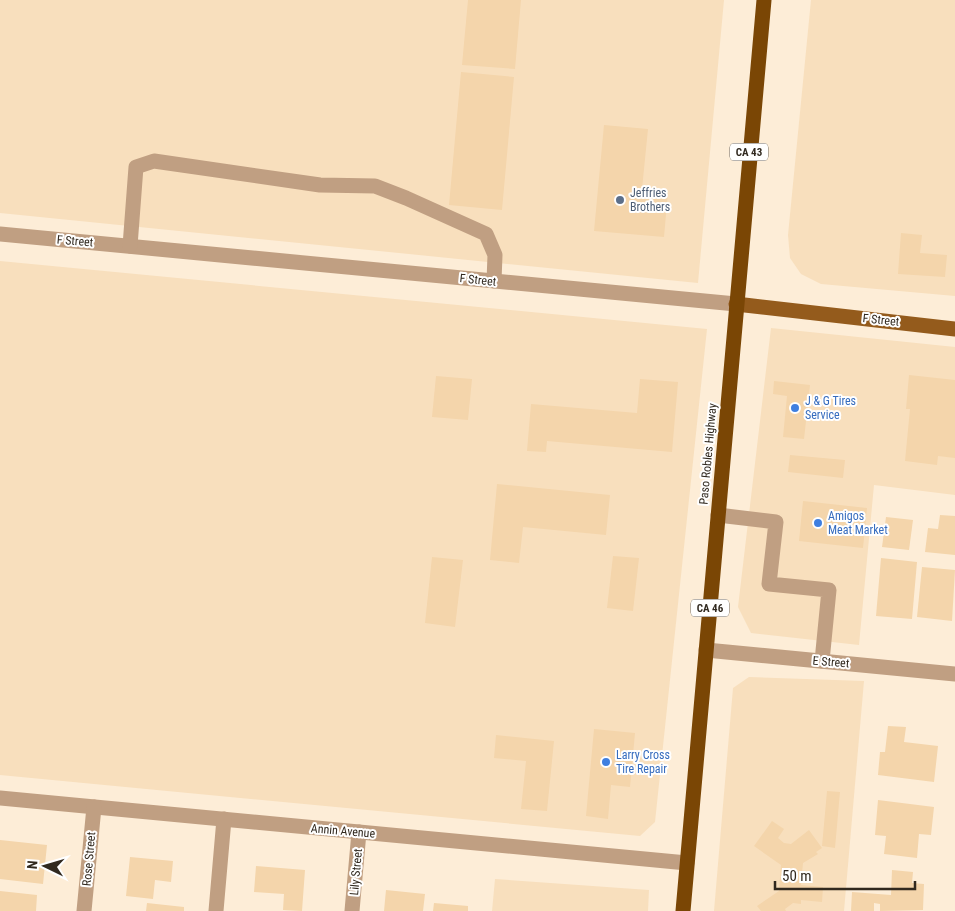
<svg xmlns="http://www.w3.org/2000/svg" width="955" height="911" font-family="'Roboto Condensed',sans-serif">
	<rect width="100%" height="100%" fill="#fdedd7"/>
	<g fill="#f8dfbd">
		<path d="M 0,0 L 724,0 L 698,283 L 0,213 Z"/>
		<path d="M 811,0 L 955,0 L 955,296 L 821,284 L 801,274 L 790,258 L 788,235 Z"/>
		<path d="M 0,261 L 707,329 L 655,822 L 640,836 L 0,775 Z"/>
		<path d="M 771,328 L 955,347 L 955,495 L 874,485 L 859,645 L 751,633 L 738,607 Z"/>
		<path d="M 749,677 L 864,681 L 844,911 L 714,911 L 733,688 Z"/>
		<path d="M 495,879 L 649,890 L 648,911 L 492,911 Z"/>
	</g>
	<g fill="#f4d5ab">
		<path d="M 468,0 L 521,0 L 515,69 L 462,65 Z"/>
		<path d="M 461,72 L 514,77 L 502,210 L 449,205 Z"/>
		<path d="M 604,125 L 648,129 L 642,189 L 668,192 L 664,237 L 594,231 Z"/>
		<path d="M 901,233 L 922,235 L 920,253 L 947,255 L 945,277 L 898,274 Z"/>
		<path d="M 909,375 L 955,380 L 955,458 L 938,456 L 937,465 L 905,461 L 910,409 L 906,409 Z"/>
		<path d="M 436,376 L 472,379 L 468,420 L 432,417 Z"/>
		<path d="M 640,379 L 678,382 L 672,452 L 547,441 L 546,452 L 527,451 L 531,404 L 637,413 Z"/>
		<path d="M 774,381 L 810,385 L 804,439 L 783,437 L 787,396 L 773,394 Z"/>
		<path d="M 790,455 L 845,460 L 843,478 L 788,472 Z"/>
		<path d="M 497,484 L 610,495 L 606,535 L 523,527 L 519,563 L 490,560 Z"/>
		<path d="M 803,501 L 867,508 L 863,548 L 799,541 Z"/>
		<path d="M 940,515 L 955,516 L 955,555 L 925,552 L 928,528 L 938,529 Z"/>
		<path d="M 886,517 L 913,520 L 909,550 L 882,547 Z"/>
		<path d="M 613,556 L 639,558 L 633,611 L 607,608 Z"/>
		<path d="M 432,557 L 463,560 L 455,627 L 425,623 Z"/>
		<path d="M 881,558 L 917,562 L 912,619 L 876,616 Z"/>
		<path d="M 922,567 L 955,570 L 952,621 L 917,617 Z"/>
		<path d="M 888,726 L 906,727 L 904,742 L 938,746 L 934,782 L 878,775 L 880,752 L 885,752 Z"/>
		<path d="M 594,729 L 635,733 L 630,787 L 611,785 L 608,819 L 586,816 Z"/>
		<path d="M 496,735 L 554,741 L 547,811 L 521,809 L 526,761 L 494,758 Z"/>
		<path d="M 827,791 L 840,792 L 835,848 L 822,846 Z"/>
		<path d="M 878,800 L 934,807 L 931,835 L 919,834 L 917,858 L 884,854 L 886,836 L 875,835 Z"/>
		<path d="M 772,821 L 784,829 L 778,838 L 784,843 L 791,844 L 809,830 L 822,848 L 816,852 L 818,854 L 803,863 L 801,885 L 823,887 L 822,902 L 801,900 L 801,904 L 793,903 L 785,909 L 786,911 L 761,911 L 757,906 L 779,891 L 781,865 L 754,846 Z"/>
		<path d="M 0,840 L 47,845 L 43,884 L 0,879 Z"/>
		<path d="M 130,857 L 173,861 L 171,882 L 155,880 L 153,899 L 126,896 Z"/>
		<path d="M 256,866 L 305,870 L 302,911 L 283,910 L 284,894 L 254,892 Z"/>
		<path d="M 892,870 L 913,872 L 912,883 L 924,884 L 923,910 L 880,911 L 880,904 L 874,903 L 874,911 L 851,911 L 852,892 L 891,895 Z"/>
		<path d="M 386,890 L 425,894 L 423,911 L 384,911 Z"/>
		<path d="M 0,891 L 37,895 L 36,911 L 0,911 Z"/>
		<path d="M 147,903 L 184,907 L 184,911 L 146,911 Z"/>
		<path d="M 434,903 L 468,906 L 468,911 L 433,911 Z"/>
	</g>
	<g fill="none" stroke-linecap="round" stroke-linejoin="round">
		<g stroke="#c09f82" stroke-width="15">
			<path d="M 0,234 L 736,304"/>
			<path d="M 130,246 L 136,167 L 154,161 L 320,185 L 375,186 L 406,198 L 486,234 L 495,255 L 494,281"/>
			<path d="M 718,515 L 776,522 L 769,584 L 829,590 L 822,661"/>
			<path d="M 706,650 L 955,674"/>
			<path d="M 0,798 L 687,863"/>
			<path d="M 84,911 L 94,807"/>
			<path d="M 216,911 L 224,819"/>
			<path d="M 352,911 L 359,832"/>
		</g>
		<path stroke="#945b1c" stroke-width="15" d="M 736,304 L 955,329"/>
		<path stroke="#7a4605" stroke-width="15" d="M 683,911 L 764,0"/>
	</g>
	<circle fill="#5c6f8a" stroke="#fff" stroke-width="2" cx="620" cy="200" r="5"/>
	<g fill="#3f7fe0" stroke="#fff" stroke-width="2">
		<circle cx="795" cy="408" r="5"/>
		<circle cx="818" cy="523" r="5"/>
		<circle cx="606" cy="762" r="5"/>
	</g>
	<g text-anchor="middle" stroke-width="4" stroke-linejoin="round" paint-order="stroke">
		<g fill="#fff" stroke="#6f6962" stroke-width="1">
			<rect x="730" y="143.5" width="38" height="17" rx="4"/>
			<rect x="691" y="599.5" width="38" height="17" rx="4"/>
		</g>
		<g font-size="11" font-weight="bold" fill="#31291f">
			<text x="749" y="156">CA 43</text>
			<text x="710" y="612">CA 46</text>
		</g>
		<g font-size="12" fill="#4e5e75" stroke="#fff" text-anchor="start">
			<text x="630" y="197">Jeffries<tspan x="630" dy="14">Brothers</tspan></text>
		</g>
		<g font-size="12" fill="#31291f" stroke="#fff">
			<text transform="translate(75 241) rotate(5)" y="4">F Street</text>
			<text transform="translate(478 280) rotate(6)" y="4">F Street</text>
			<text transform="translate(881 320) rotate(6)" y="4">F Street</text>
			<text transform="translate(708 454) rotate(-85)" y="4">Paso Robles Highway</text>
			<text transform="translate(831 662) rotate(5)" y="4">E Street</text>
			<text transform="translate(343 831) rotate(5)" y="4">Annin Avenue</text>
			<text transform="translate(89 859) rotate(-85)" y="4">Rose Street</text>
			<text transform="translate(356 872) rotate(-85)" y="4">Lily Street</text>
		</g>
		<g font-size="12" fill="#366cbe" stroke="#fff" text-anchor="start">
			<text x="805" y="405">J &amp; G Tires<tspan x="805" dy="14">Service</tspan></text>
			<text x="828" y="520">Amigos<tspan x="828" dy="14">Meat Market</tspan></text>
			<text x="616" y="759">Larry Cross<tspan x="616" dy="14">Tire Repair</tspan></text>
		</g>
	</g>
	<g transform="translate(45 866) rotate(275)" stroke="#ffffff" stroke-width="4" paint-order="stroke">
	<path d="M0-4L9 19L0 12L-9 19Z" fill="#31291f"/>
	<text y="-8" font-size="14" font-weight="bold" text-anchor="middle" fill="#31291f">N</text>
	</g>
	<path d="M775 881v8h140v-8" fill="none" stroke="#31291f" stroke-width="2.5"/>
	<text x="782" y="881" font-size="15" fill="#31291f" stroke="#ffffff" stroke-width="4" paint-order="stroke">50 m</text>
</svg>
